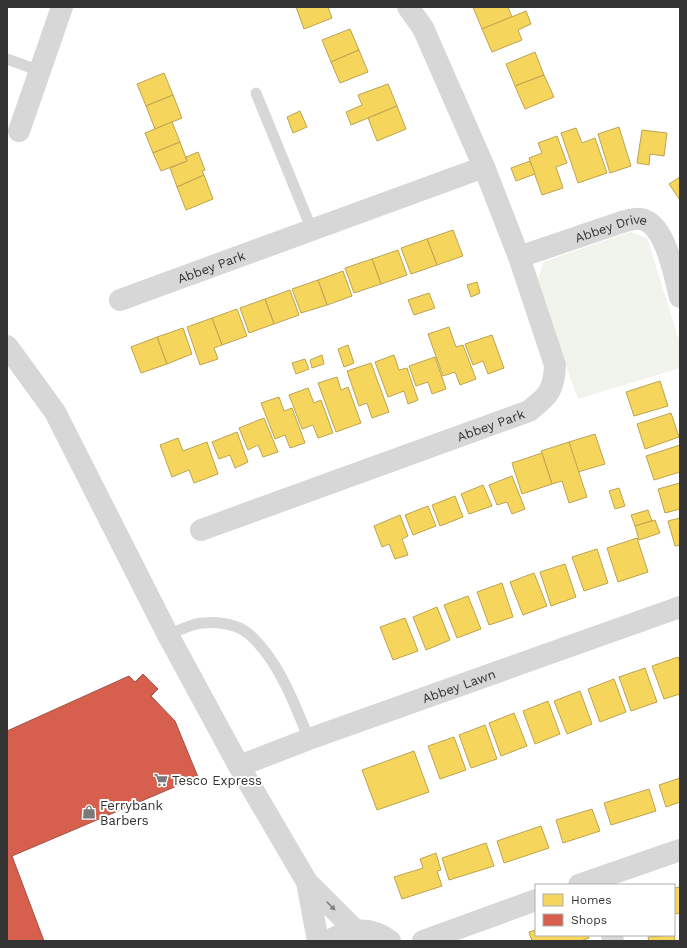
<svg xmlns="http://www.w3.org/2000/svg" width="687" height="948" font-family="'Work Sans',sans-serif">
	<rect width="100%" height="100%" fill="#fff"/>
	<path fill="#f1f4ed" d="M 630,232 L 647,238 L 680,343 L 680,368 L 578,399 L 537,285 L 543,262 Z"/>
	<g fill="#f6d55c" stroke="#bca450">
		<path d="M 296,7 L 328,7 L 332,18 L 304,29 Z"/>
		<path d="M 473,7 L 508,7 L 512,17 L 482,29 Z"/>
		<path d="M 526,11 L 531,24 L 518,30 L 522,40 L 492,52 L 482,29 Z"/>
		<path d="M 350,29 L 359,50 L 331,62 L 322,40 Z"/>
		<path d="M 359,50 L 368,72 L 340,83 L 331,62 Z"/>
		<path d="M 535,52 L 544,75 L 515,86 L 506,64 Z"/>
		<path d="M 164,73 L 173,95 L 146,106 L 137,84 Z"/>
		<path d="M 544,75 L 554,97 L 525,109 L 515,86 Z"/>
		<path d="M 388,84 L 397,106 L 351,125 L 346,112 L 362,105 L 358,95 Z"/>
		<path d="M 173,95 L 182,118 L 155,129 L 146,106 Z"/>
		<path d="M 397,106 L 406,129 L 377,141 L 368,118 Z"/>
		<path d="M 300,111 L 307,127 L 293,133 L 287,117 Z"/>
		<path d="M 172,122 L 180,142 L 153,153 L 145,133 Z"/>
		<path d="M 619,127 L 631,166 L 610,173 L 598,134 Z"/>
		<path d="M 576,128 L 582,143 L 595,138 L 607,173 L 578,183 L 561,133 Z"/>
		<path d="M 642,130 L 667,133 L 664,156 L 650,154 L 649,165 L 637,163 Z"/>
		<path d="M 557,136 L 567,163 L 556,167 L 563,188 L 542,195 L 529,158 L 542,153 L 538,143 Z"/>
		<path d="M 180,142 L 187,161 L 161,171 L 153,153 Z"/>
		<path d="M 198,152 L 205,170 L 202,171 L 204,175 L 177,187 L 170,168 L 187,161 L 186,157 Z"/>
		<path d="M 530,161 L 535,174 L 516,181 L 511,168 Z"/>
		<path d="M 204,175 L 213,199 L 186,210 L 177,187 Z"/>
		<path d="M 680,177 L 680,200 L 669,184 Z"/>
		<path d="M 453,230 L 463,256 L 437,265 L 427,239 Z"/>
		<path d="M 427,239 L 437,265 L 411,274 L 401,248 Z"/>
		<path d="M 398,250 L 407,275 L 381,284 L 372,259 Z"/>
		<path d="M 372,259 L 381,284 L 354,293 L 345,268 Z"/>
		<path d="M 343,271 L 352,296 L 327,305 L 318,280 Z"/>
		<path d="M 318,280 L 327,305 L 301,313 L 292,289 Z"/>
		<path d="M 477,282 L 480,293 L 471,297 L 467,285 Z"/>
		<path d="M 290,290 L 299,315 L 274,324 L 265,299 Z"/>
		<path d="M 429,293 L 435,308 L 414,315 L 408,300 Z"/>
		<path d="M 265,299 L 274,324 L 249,333 L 240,308 Z"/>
		<path d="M 237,309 L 247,336 L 222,345 L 212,318 Z"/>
		<path d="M 212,318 L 222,345 L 214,348 L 218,359 L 200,365 L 187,327 Z"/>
		<path d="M 449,327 L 456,347 L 463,345 L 476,379 L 460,385 L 455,372 L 443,376 L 428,334 Z"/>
		<path d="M 183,328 L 192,354 L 167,364 L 157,337 Z"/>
		<path d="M 492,335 L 504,368 L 488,374 L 483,361 L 473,365 L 465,344 Z"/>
		<path d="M 157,337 L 167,364 L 141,373 L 131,347 Z"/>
		<path d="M 348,345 L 354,363 L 344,367 L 338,349 Z"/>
		<path d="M 322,355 L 324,364 L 312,368 L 310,360 Z"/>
		<path d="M 394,355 L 399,370 L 407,368 L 418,400 L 408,404 L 404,391 L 388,397 L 375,362 Z"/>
		<path d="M 435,357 L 446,389 L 432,394 L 428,382 L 416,386 L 409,366 Z"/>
		<path d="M 305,359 L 309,369 L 296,374 L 292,363 Z"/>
		<path d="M 371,363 L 389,412 L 372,418 L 367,403 L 359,406 L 347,371 Z"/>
		<path d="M 337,377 L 341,390 L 348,387 L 361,423 L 336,432 L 318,383 Z"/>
		<path d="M 660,381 L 668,406 L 634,416 L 626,392 Z"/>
		<path d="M 308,388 L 314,403 L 321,400 L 333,433 L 318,438 L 313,425 L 302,429 L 289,395 Z"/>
		<path d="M 279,397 L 284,411 L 292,408 L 305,443 L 290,448 L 285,435 L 275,439 L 261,403 Z"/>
		<path d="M 671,413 L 679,437 L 645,449 L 637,424 Z"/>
		<path d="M 264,418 L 278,452 L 263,457 L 258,445 L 248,450 L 239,428 Z"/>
		<path d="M 237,432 L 248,462 L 235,468 L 230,455 L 219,459 L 212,442 Z"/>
		<path d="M 595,434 L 605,464 L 578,472 L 569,442 Z"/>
		<path d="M 178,438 L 183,451 L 207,442 L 218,474 L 194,483 L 189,470 L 172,477 L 160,445 Z"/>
		<path d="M 569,442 L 587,497 L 569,503 L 562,481 L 552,484 L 541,451 Z"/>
		<path d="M 680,445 L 680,472 L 654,480 L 646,456 Z"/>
		<path d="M 542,453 L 552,484 L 522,494 L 512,463 Z"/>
		<path d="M 512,476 L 525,509 L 512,514 L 507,502 L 497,505 L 489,485 Z"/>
		<path d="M 680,483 L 680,509 L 665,513 L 658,489 Z"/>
		<path d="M 483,485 L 492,506 L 469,514 L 461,494 Z"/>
		<path d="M 619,488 L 625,506 L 615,509 L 609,491 Z"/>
		<path d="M 455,496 L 463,517 L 440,526 L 432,505 Z"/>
		<path d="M 428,506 L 436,526 L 413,535 L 405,515 Z"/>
		<path d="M 648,510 L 652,521 L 635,526 L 631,515 Z"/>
		<path d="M 400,515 L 408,536 L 402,539 L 408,555 L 395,559 L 389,544 L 382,547 L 374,526 Z"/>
		<path d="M 680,518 L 680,545 L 675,546 L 668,521 Z"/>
		<path d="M 655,520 L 660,533 L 639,540 L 635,526 Z"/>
		<path d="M 637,538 L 648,572 L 618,582 L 607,548 Z"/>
		<path d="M 597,549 L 608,583 L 584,591 L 572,557 Z"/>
		<path d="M 565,564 L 576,597 L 551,606 L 540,572 Z"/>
		<path d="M 534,573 L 547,606 L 523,615 L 510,582 Z"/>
		<path d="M 502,583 L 513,617 L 489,625 L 477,592 Z"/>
		<path d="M 468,596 L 481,629 L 457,638 L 444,605 Z"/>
		<path d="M 437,607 L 450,640 L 426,650 L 413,617 Z"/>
		<path d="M 405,618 L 418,651 L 393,660 L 380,627 Z"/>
		<path d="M 678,657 L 680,662 L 680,694 L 664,699 L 652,666 Z"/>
		<path d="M 645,668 L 657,702 L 631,711 L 619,677 Z"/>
		<path d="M 614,679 L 626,712 L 600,722 L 588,689 Z"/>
		<path d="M 580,691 L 592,724 L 567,734 L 554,701 Z"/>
		<path d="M 548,701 L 560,734 L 535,744 L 523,711 Z"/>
		<path d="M 514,713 L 527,746 L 501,756 L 489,723 Z"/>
		<path d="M 485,725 L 497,759 L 471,768 L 459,735 Z"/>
		<path d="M 454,737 L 466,770 L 440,779 L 428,746 Z"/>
		<path d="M 414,751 L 429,792 L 377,810 L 362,770 Z"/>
		<path d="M 680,778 L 680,802 L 666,807 L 659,785 Z"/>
		<path d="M 649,789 L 656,811 L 611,825 L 604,803 Z"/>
		<path d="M 592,809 L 600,831 L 563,843 L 556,820 Z"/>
		<path d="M 541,826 L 549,848 L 504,863 L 497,841 Z"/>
		<path d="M 486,843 L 494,866 L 449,880 L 442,858 Z"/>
		<path d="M 436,853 L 441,870 L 437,871 L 442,886 L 402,899 L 394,877 L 423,868 L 420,859 Z"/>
		<path d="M 680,887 L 680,913 L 674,914 L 674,888 Z"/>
		<path d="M 536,930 L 536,935 L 588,935 L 589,938 L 581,941 L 532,941 L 529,932 Z"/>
		<path d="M 674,933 L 675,941 L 649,941 L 648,937 L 674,935 Z"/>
	</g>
	<path fill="#d6604d" stroke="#a55245" d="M 143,674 L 158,689 L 151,696 L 175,721 L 198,777 L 12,856 L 44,941 L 7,941 L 7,731 L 129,676 L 135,682 Z"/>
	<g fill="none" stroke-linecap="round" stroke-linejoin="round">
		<g stroke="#d7d7d7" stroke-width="11">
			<path d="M 7,59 L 40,71"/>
			<path d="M 256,93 L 312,230"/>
			<path d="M 168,635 C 179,631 192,623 203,623 C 217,621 237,624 249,634 C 279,661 294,703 309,739"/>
		</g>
		<g stroke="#d7d7d7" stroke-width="22">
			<path d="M 19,131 L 62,7"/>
			<path id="s1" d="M 519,257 L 625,221 C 630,220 636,218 641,219 C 666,224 674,275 680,297"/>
			<path id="s2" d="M 120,300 L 484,167"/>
			<path id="s3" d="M 201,530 L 529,411 C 548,396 554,391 555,365 L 519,257 L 484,167 L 423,28 L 408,7"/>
			<path id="s4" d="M 239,766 L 309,739 L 680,607"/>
			<path d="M 579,885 L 680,850"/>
			<path d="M 612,935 L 613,941"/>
			<path d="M 423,941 L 536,900"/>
		</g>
		<g stroke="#d7d7d7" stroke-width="22">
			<path d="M 7,346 L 55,412 L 168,635 L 239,766 L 307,882 L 355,930"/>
			<path d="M 307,882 L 318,941"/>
			<path d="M 329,941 C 349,928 371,926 390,941"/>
		</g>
	</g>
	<defs><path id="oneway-solid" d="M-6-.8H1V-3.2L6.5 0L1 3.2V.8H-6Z"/></defs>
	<use fill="#7d7d7d" href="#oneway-solid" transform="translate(331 906) rotate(45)"/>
	<defs>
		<g id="supermarket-bare" transform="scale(1.08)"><path d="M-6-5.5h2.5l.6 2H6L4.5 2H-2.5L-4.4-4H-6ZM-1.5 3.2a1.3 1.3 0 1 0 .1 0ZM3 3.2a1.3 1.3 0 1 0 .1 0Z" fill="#7a7a7a" stroke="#fff" stroke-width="2.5" paint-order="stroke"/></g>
		<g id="shop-bare" transform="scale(1.08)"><path d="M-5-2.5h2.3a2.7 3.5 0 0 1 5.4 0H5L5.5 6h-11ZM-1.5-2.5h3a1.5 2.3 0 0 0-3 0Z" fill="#7a7a7a" stroke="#fff" stroke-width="2.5" paint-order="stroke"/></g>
	</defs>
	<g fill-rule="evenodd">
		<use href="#supermarket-bare" x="161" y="780"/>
		<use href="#shop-bare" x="89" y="812"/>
	</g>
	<g text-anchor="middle" stroke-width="4" stroke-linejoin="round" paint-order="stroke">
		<g font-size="13" fill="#333" stroke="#fff">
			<text dy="5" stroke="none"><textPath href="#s1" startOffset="97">Abbey Drive</textPath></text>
			<text dy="5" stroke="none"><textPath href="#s2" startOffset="97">Abbey Park</textPath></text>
			<text dy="5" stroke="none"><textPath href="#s3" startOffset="308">Abbey Park</textPath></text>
			<text dy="5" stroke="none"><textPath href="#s4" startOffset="234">Abbey Lawn</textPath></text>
		</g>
		<g font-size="13" fill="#333" stroke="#fff" text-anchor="start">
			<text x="172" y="785">Tesco Express</text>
			<text x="100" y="810">Ferrybank<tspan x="100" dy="15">Barbers</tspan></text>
		</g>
	</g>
	<rect width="687" height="948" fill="none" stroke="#333333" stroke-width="16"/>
	<rect x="535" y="884" width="140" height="52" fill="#ffffff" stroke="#adadad"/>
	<rect x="543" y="894" width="20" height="12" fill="#f6d55c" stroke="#adadad"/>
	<text x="571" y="904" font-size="12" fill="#333333">Homes</text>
	<rect x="543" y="914" width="20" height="12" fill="#d6604d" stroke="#adadad"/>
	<text x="571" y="924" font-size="12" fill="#333333">Shops</text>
</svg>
